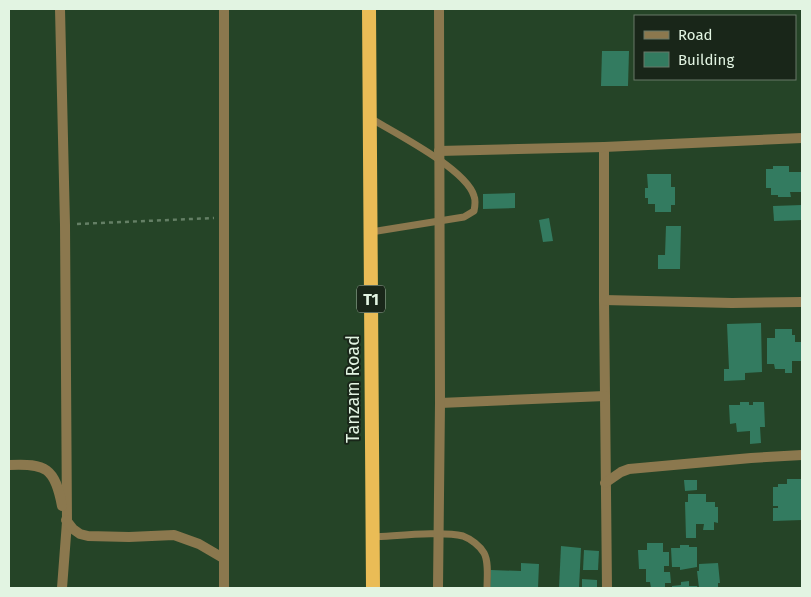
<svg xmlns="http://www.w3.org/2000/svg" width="811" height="597" font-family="'Fira Sans',sans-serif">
	<rect width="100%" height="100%" fill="#254427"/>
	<g fill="#337b60">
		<path d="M 602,51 L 629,51 L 628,86 L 601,86 Z"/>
		<path d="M 773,166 L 789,166 L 789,172 L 801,172 L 801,192 L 790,192 L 791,197 L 778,197 L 778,195 L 771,195 L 771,188 L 766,188 L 766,169 L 773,169 Z"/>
		<path d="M 647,174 L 671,174 L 671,187 L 675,187 L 675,205 L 671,205 L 671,212 L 655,212 L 655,204 L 648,204 L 648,198 L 645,198 L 645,188 L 648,188 Z"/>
		<path d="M 515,193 L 515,208 L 483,209 L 483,194 Z"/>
		<path d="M 802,205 L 802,220 L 774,221 L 773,206 Z"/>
		<path d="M 549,218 L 553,241 L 543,242 L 539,220 Z"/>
		<path d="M 666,226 L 681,226 L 680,269 L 658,269 L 658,255 L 665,255 Z"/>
		<path d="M 761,323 L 762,372 L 745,373 L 745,380 L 724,381 L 724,369 L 729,369 L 727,324 Z"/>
		<path d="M 775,329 L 792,329 L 792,335 L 795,335 L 795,342 L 802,342 L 802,361 L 792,361 L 792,373 L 785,373 L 785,369 L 775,369 L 774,364 L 767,364 L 767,338 L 775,338 Z"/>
		<path d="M 740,402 L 749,402 L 749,405 L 753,405 L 753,402 L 764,402 L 765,427 L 760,427 L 761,443 L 750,444 L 750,431 L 737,432 L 736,423 L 730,424 L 729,405 L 740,405 Z"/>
		<path d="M 787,479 L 802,479 L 802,520 L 773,521 L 773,508 L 778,508 L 778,506 L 773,506 L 773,487 L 778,487 L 778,484 L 787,484 Z"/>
		<path d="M 684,480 L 697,480 L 697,490 L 685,491 Z"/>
		<path d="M 688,494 L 706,494 L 706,502 L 715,502 L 715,507 L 718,507 L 718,523 L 714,522 L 714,530 L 703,530 L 704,524 L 696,524 L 696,538 L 686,538 L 685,502 L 688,502 Z"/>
		<path d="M 647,543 L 663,543 L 663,552 L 669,552 L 669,566 L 664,566 L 664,572 L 670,572 L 671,583 L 665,583 L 665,588 L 651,588 L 650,582 L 646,582 L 646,569 L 639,569 L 638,550 L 647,550 Z"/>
		<path d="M 680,545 L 689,545 L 689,547 L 697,547 L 697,567 L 680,570 L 680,567 L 672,567 L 671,548 L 680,548 Z"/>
		<path d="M 561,546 L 581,548 L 579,588 L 559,588 Z"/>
		<path d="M 584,550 L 599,551 L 598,570 L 583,570 Z"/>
		<path d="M 521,563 L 539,564 L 538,588 L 490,588 L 491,570 L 521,571 Z"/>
		<path d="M 718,563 L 720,583 L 718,583 L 718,588 L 699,588 L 697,571 L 699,571 L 699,564 Z"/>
		<path d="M 582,579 L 597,580 L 597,588 L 582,588 Z"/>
		<path d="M 689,581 L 689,586 L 697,586 L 698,588 L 672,588 L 672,586 L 681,585 L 681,582 Z"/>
	</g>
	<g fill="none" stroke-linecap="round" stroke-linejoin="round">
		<path stroke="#647f65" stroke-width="2.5" stroke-dasharray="4 4" stroke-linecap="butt" d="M 77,224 L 214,218"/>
		<g stroke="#8b784e" stroke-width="7">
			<path d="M 370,118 C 395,133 466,169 474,196 C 476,201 475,206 474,211 L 464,217 L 371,232"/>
			<path d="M 373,537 C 397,536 441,531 463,536 C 471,539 480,546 484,553 C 489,562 487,578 487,588"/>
		</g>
		<g stroke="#8b784e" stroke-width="10">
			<path d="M 60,9 L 65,225 L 67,522 L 62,588"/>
			<path d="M 604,147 L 604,300 L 607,588"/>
			<path d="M 439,151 L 604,147 L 802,138"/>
			<path d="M 604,300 L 732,303 L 802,302"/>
			<path d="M 440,403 L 605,396"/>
			<path d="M 9,465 C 46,463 55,468 62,506"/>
			<path d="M 605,483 L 621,472 L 629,469 L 751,458 L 802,455"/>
			<path d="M 66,520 L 73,529 L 80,534 L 88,536 L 129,537 L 174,535 L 199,544 L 223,558"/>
			<path d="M 224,588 L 224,9"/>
			<path d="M 438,588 L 440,403 L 439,9"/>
		</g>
		<path stroke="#eabc56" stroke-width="14" d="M 369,9 L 373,588"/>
	</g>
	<g text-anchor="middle" stroke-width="4" stroke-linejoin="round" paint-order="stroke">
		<rect fill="#192619" stroke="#a6b6a6" stroke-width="1" x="357" y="285.5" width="28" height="27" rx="4"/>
		<g font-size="16" font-weight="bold" fill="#e2f4e2">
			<text x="371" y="305">T1</text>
		</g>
		<g font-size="18" fill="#e2f4e2" stroke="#192619">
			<text transform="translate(353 389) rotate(-90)" y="6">Tanzam Road</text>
		</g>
	</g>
	<rect width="811" height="597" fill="none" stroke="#e2f4e2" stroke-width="20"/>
	<rect x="634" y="15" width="162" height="65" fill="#192619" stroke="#697869"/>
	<rect x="644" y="31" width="25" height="8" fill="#8b784e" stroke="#697869"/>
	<text x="678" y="40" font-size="15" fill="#e2f4e2">Road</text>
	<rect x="644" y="52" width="25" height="15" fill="#337b60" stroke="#697869"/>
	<text x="678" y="65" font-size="15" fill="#e2f4e2">Building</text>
</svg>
